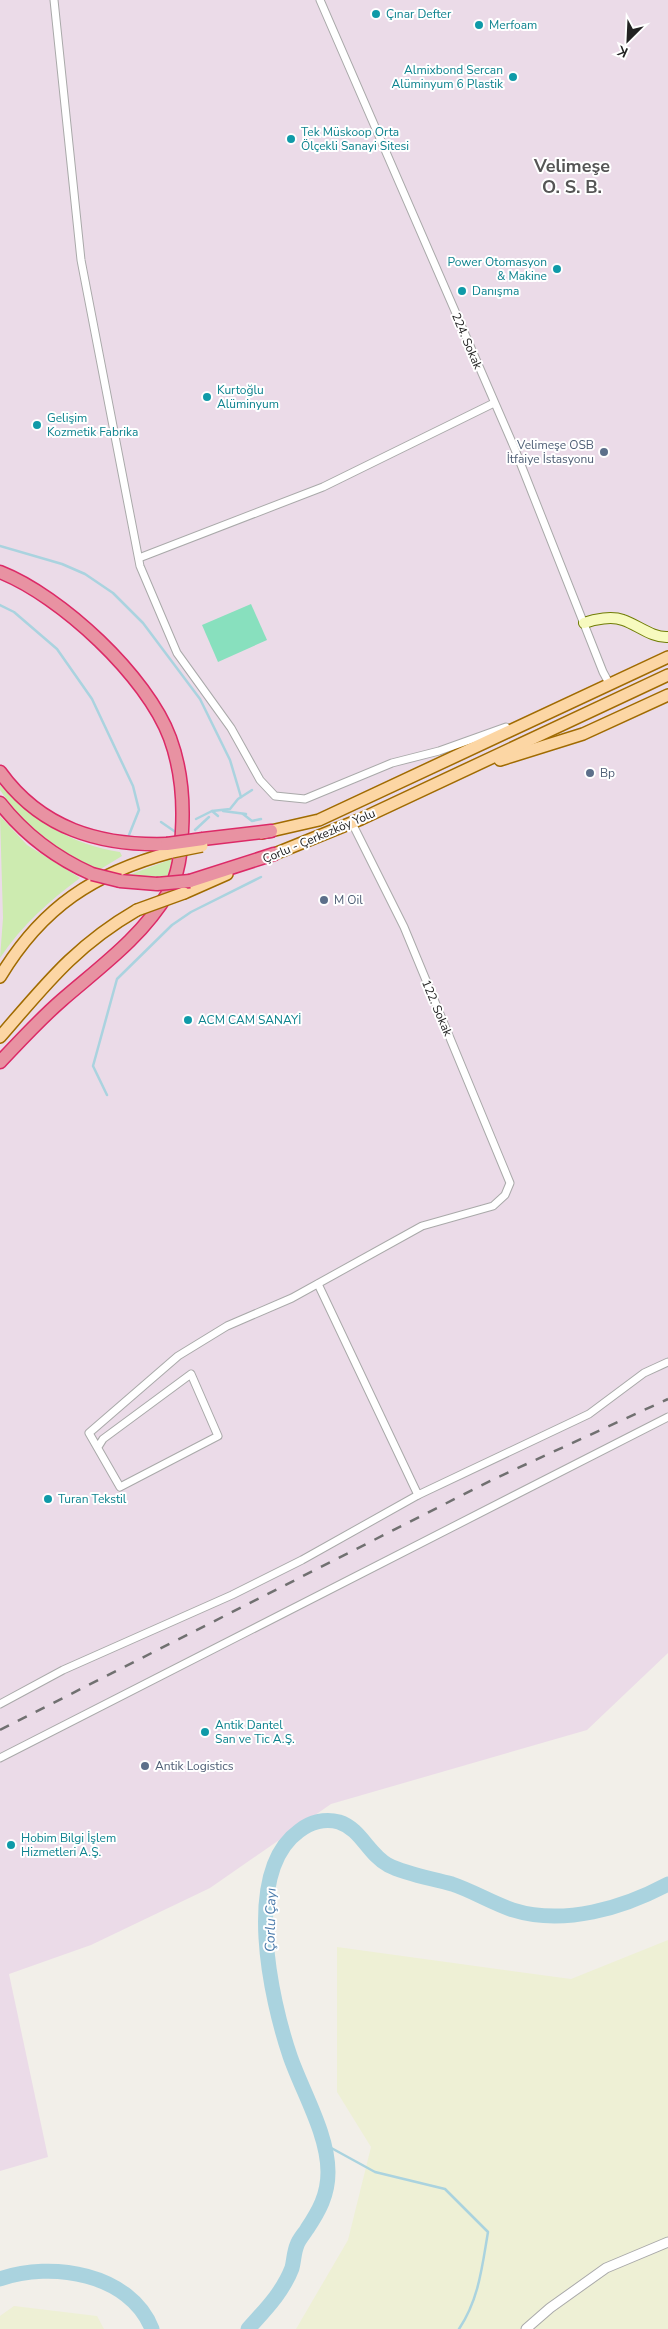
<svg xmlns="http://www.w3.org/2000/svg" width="668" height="2329" font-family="'Nunito Sans',sans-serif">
	<rect width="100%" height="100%" fill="#f2efe9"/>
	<path fill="#ebdbe8" d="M 0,0 L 668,0 L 668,1653 L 587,1730 L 331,1804 L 210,1888 L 91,1945 L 9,1974 L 48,2157 L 0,2171 Z"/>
	<g fill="#eef0d5">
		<path d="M 668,1940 L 668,2329 L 296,2329 L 348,2240 L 371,2147 L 337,2092 L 337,1947 L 571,1979 Z"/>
		<path d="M 14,2306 L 97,2316 L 104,2329 L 0,2329 L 0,2316 Z"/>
	</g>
	<g fill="#cdebb0">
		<path d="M 0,785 C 33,820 72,845 120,852 L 122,856 L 99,870 C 54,851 28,830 0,790 Z"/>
		<path d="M 0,816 L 27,845 L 80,878 C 49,901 22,925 0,958 L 3,918 Z"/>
		<path d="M 172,859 L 167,878 L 130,877 L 129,875 Z"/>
	</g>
	<path fill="#88e0be" d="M 251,604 L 267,640 L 218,662 L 202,625 Z"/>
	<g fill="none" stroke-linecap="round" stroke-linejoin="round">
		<g stroke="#aad3df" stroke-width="2.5">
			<path d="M 0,546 L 62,564 L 85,574 L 113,593 L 143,623 L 200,699 L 230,760 L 241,797"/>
			<path d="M 0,605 L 14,612 L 57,649 L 92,699 L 133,786 L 139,810 L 129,835"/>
			<path d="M 212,811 L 230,809 L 238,799 L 252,790"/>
			<path d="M 223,811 L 246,814"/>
			<path d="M 243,814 L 252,821 L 261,819"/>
			<path d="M 196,819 L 212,811 L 218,816"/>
			<path d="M 161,822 L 177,833"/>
			<path d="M 195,830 L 209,817"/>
			<path d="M 107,1095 L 93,1066 L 117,979 L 172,925 L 191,912 L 261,877"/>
			<path d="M 324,2144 L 375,2172 L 445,2189 L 488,2232 C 482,2267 479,2299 459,2329"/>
		</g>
		<g stroke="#aad3df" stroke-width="15">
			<path d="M 0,2279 C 51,2261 130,2273 152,2329"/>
			<path d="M 248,2329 C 265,2310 283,2292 292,2268 C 294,2260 294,2252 297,2245 C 299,2239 304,2234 307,2229 C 319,2211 328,2195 328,2172 C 328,2134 302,2091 290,2056 C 271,2000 242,1872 299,1831 C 310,1822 325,1818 339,1822 C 361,1829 368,1854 388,1865 C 408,1875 431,1878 452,1884 C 473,1891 492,1903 513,1910 C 564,1926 623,1908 668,1884"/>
		</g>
		<g stroke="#a9a9a9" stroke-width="9">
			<g id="minor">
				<path d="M 54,0 L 81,260 L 140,566 L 177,653 L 231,728 L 260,780 L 275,796 L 305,799 L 392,763 L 439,751 L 506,727"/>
				<path d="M 320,0 L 514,447 L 603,672 L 610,685"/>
				<path d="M 139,558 L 323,487 L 494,403"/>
				<path d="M 318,1284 L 418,1495 L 589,1414 L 644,1373 L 668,1362"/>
				<path d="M 98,1447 L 103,1439 L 191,1374 L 218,1436 L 120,1487 L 89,1433 L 178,1356 L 227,1326 L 292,1298 L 422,1226 L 493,1206 L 505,1195 L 510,1183 L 404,927 L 352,823"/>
				<path d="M 0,1704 L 63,1670 L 232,1595 L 302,1560 L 418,1495"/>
				<path d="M 0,1758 L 668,1417"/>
			</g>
		</g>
		<g stroke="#a9a9a9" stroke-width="11">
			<path id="tertiary" d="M 526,2329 L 550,2308 L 606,2268 L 668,2242"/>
		</g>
		<g stroke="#707d05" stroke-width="12">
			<path id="secondary" d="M 584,623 C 595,619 612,616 623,620 C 638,625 652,638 668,637"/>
		</g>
		<g stroke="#a06b00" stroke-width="14">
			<g id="primary">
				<path d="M 500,760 L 583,734 L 668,695"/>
				<path d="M 262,833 L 319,820 L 668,657"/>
				<path d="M 267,857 L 361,819 L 668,675"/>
				<path d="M 184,893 L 227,874"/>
				<path d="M 0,977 C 42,907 94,873 172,852"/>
				<path d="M 0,1037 C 46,984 75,946 137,910"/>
			</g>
		</g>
		<g stroke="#dc2a67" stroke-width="15">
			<g id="motorway">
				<path d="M 0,572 C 61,596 147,676 170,738 C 181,768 184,798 182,831 C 181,852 179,874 168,893 C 142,937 100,967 62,1000 C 40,1019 20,1041 0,1062"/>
				<path d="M 0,772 C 41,829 100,846 167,844"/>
				<path d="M 0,803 C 25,835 54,857 92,874"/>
				<path d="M 203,839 L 271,831"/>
				<path d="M 120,881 L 157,884"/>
				<path d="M 190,881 L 274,854"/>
			</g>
		</g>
		<use href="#minor" stroke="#fff" stroke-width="7"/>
		<use href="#tertiary" stroke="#fff" stroke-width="9"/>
		<use href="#secondary" stroke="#f7fabf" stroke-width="10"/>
		<use href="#primary" stroke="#fcd6a4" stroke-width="11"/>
		<use href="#motorway" stroke="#e892a2" stroke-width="12"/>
		<path stroke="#707070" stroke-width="2.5" stroke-dasharray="10 10" stroke-linecap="butt" d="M 0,1730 L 494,1479 L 668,1399"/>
		<g stroke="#a06b00" stroke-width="14" stroke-linecap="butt">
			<g id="primary-bridge">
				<path d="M 172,852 L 202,846"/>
				<path d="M 137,910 L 184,893"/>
			</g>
		</g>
		<g stroke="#dc2a67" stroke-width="15" stroke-linecap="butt">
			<g id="motorway-bridge">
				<path d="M 167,844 L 203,839"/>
				<path d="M 92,874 L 120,881"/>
				<path d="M 157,884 L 190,881"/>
			</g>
		</g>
		<use href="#primary-bridge" stroke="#fcd6a4" stroke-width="11"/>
		<use href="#motorway-bridge" stroke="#e892a2" stroke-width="12"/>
	</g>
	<g fill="#0f9aa8" stroke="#fff" stroke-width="2">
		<circle cx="376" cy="14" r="5"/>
		<circle cx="479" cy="25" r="5"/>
		<circle cx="513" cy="77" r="5"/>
		<circle cx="291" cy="139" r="5"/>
		<circle cx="557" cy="269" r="5"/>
		<circle cx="462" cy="291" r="5"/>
		<circle cx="207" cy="397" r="5"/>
		<circle cx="37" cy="425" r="5"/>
		<circle cx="188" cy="1020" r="5"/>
		<circle cx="48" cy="1499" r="5"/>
		<circle cx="205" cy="1732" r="5"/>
		<circle cx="11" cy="1845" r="5"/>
	</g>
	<g fill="#5c6f8a" stroke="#fff" stroke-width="2">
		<circle cx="604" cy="452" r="5"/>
		<circle cx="590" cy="773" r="5"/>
		<circle cx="324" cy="900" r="5"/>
		<circle cx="145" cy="1766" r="5"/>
	</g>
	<g text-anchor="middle" stroke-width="4" stroke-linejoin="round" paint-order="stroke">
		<g font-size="12" fill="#0d838f" stroke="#fff" text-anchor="start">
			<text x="386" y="18">Çınar Defter</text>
			<text x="489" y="29">Merfoam</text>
			<text x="503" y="74" text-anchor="end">Almixbond Sercan<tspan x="503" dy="14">Alüminyum 6 Plastik</tspan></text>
			<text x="301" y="136">Tek Müskoop Orta<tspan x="301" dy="14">Ölçekli Sanayi Sitesi</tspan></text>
			<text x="547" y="266" text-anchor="end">Power Otomasyon<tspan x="547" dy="14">&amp; Makine</tspan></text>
			<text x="472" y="295">Danışma</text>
			<text x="217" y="394">Kurtoğlu<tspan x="217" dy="14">Alüminyum</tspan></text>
			<text x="47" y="422">Gelişim<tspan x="47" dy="14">Kozmetik Fabrika</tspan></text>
			<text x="198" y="1024">ACM CAM SANAYİ</text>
			<text x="58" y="1503">Turan Tekstil</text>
			<text x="215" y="1729">Antik Dantel<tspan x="215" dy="14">San ve Tic A.Ş.</tspan></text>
			<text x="21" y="1842">Hobim Bilgi İşlem<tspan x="21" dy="14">Hizmetleri A.Ş.</tspan></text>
		</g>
		<g font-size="12" fill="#222" stroke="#fff">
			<text transform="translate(467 341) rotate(67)" y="4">224. Sokak</text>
			<text transform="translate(319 836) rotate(-23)" y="4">Çorlu - Çerkezköy Yolu</text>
			<text transform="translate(437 1008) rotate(67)" y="4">122. Sokak</text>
		</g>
		<g font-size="12" fill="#4e5e75" stroke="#fff" text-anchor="start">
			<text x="594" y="449" text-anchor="end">Velimeşe OSB<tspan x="594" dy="14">İtfaiye İstasyonu</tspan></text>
			<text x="600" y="777">Bp</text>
			<text x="334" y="904">M Oil</text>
			<text x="155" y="1770">Antik Logistics</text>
		</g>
		<g font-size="14" font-style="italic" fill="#4a7aab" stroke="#fff">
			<text transform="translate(270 1920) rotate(-89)" y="5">Çorlu Çayı</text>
		</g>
		<g font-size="18" font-weight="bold" fill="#555" stroke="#fff">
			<text x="572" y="172">Velimeşe<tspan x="572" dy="21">O. S. B.</tspan></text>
		</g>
	</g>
	<g transform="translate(628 40) rotate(204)" stroke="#ffffff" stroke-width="4" paint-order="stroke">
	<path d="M0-4L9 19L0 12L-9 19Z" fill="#222222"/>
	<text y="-8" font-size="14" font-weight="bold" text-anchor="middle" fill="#222222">K</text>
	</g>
</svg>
